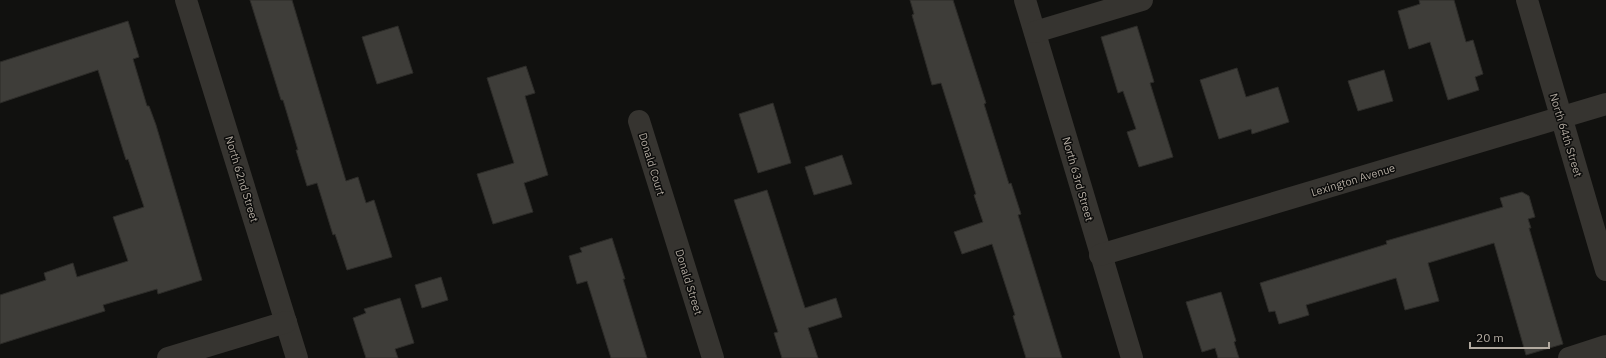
<svg xmlns="http://www.w3.org/2000/svg" width="1606" height="358" font-family="'IBM Plex Sans',sans-serif">
	<rect width="100%" height="100%" fill="#11110f"/>
	<g fill="#3e3d39" stroke="#2d2c29">
		<path d="M 250,0 L 292,0 L 346,181 L 358,177 L 366,203 L 374,200 L 392,257 L 347,270 L 335,234 L 333,235 L 317,183 L 307,186 L 296,150 L 298,150 L 283,100 L 281,100 Z"/>
		<path d="M 910,0 L 953,0 L 986,103 L 984,104 L 1009,184 L 1011,183 L 1021,214 L 1018,215 L 1062,358 L 1026,358 L 1013,316 L 1015,315 L 992,244 L 962,254 L 954,232 L 983,222 L 974,195 L 976,194 L 941,83 L 932,85 L 912,15 L 914,14 Z"/>
		<path d="M 1419,0 L 1454,0 L 1466,42 L 1473,40 L 1483,74 L 1475,77 L 1479,90 L 1448,100 L 1430,42 L 1409,49 L 1398,11 L 1420,4 Z"/>
		<path d="M 128,21 L 139,57 L 133,59 L 147,106 L 149,106 L 156,125 L 202,280 L 158,294 L 157,289 L 103,305 L 105,311 L 0,344 L 0,295 L 46,280 L 44,273 L 73,263 L 77,277 L 128,261 L 113,217 L 144,207 L 128,159 L 126,160 L 98,70 L 0,103 L 0,62 Z"/>
		<path d="M 398,26 L 413,73 L 377,84 L 362,37 Z"/>
		<path d="M 1137,26 L 1154,82 L 1150,83 L 1173,157 L 1139,167 L 1127,132 L 1136,129 L 1123,91 L 1118,93 L 1101,37 Z"/>
		<path d="M 526,66 L 535,93 L 525,96 L 548,175 L 524,183 L 533,212 L 493,224 L 477,174 L 514,163 L 487,78 Z"/>
		<path d="M 1237,68 L 1246,97 L 1278,87 L 1289,122 L 1252,134 L 1251,129 L 1219,139 L 1200,80 Z"/>
		<path d="M 1384,70 L 1393,101 L 1358,111 L 1348,81 Z"/>
		<path d="M 773,103 L 791,163 L 758,173 L 739,114 Z"/>
		<path d="M 842,155 L 852,184 L 814,195 L 805,167 Z"/>
		<path d="M 767,190 L 805,308 L 836,298 L 842,317 L 808,328 L 818,358 L 782,358 L 774,333 L 778,332 L 734,200 Z"/>
		<path d="M 1522,192 L 1529,196 L 1535,217 L 1528,219 L 1531,228 L 1529,228 L 1563,344 L 1526,355 L 1494,243 L 1428,263 L 1439,301 L 1405,310 L 1396,278 L 1306,305 L 1309,315 L 1279,324 L 1275,311 L 1269,312 L 1260,283 L 1387,244 L 1386,241 L 1503,207 L 1500,198 Z"/>
		<path d="M 612,238 L 625,279 L 623,279 L 647,358 L 611,358 L 587,281 L 577,284 L 569,256 L 582,252 L 580,248 Z"/>
		<path d="M 441,277 L 448,300 L 422,308 L 415,285 Z"/>
		<path d="M 1221,292 L 1236,341 L 1234,342 L 1239,358 L 1218,358 L 1215,348 L 1202,352 L 1186,302 Z"/>
		<path d="M 400,298 L 414,343 L 395,349 L 398,358 L 366,358 L 353,318 L 366,313 L 364,309 Z"/>
	</g>
	<g fill="none" stroke-linecap="round" stroke-linejoin="round">
		<g stroke="#363430" stroke-width="22">
			<path d="M 186,0 L 297,358"/>
			<path d="M 1025,0 L 1132,358"/>
			<path d="M 1527,0 L 1606,270"/>
			<path d="M 1035,32 L 1142,0"/>
			<path d="M 639,121 L 713,358"/>
			<path d="M 1100,255 L 1606,104"/>
			<path d="M 168,358 L 286,322"/>
			<path d="M 1569,358 L 1606,346"/>
		</g>
	</g>
	<g text-anchor="middle" stroke-width="3" stroke-linejoin="round" paint-order="stroke">
		<g font-size="11" fill="#b2aaa0" stroke="#0c0c0b">
			<text transform="translate(1566 135) rotate(73)" y="4">North 64th Street</text>
			<text transform="translate(652 164) rotate(73)" y="4">Donald Court</text>
			<text transform="translate(242 179) rotate(73)" y="4">North 62nd Street</text>
			<text transform="translate(1078 179) rotate(74)" y="4">North 63rd Street</text>
			<text transform="translate(1353 180) rotate(-17)" y="4">Lexington Avenue</text>
			<text transform="translate(689 282) rotate(73)" y="4">Donald Street</text>
		</g>
	</g>
	<path d="M1470 342v6h79v-6" fill="none" stroke="#b2aaa0" stroke-width="2"/>
	<text x="1476" y="342" font-size="12" fill="#b2aaa0" stroke="#0c0c0b" stroke-width="3" paint-order="stroke">20 m</text>
</svg>
